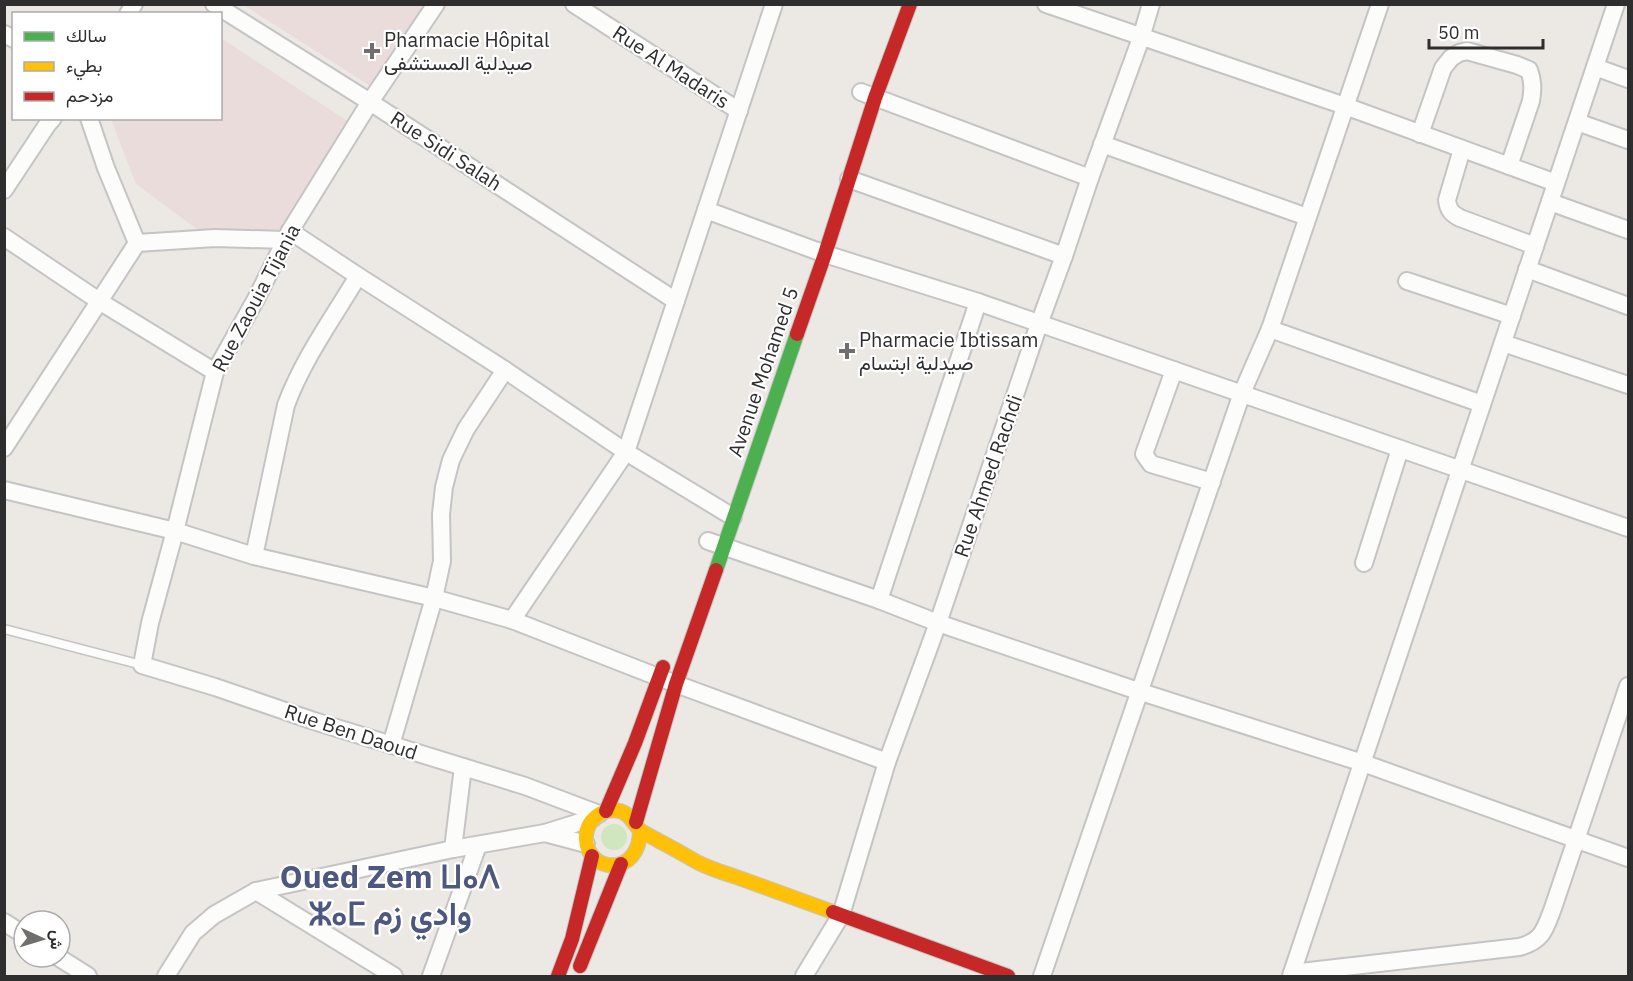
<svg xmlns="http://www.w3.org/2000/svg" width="1633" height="981" font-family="'IBM Plex Sans',Vazirmatn,'Noto Sans Tifinagh',sans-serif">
	<rect width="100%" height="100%" fill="#ece8e4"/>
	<g fill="#e9dcdb">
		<path d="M 244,5 L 429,5 L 375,89 Z"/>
		<path d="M 221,38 L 355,126 L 281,234 L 205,235 L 136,184 L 111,119 L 220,118 Z"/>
	</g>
	<circle fill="#d0e6be" cx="614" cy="837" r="13"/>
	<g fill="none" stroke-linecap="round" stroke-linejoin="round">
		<g stroke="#c5c4c5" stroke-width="11">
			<path id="lane" d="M 4,629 L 142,665"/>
		</g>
		<g stroke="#c5c4c5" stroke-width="20">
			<g id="street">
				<path d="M 214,4 L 370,102 L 676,301"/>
				<path d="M 436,4 L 370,102 L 290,231 L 256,299 L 215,372 L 175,531 L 150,623 L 142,665 L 215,687 L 314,721 L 525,786 L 599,814"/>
				<path d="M 574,4 L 739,111"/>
				<path d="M 1046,4 L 1345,106 L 1556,183"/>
				<path d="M 128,14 L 134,4"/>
				<path d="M 4,34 L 14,39"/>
				<path d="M 1595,67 L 1628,79"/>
				<path d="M 861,92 L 1090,178"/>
				<path d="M 89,118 L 106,168 L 137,243"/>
				<path d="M 1577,122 L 1628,140"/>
				<path d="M 1420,134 L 1443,68 L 1451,58 L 1459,53 L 1467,51 L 1517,65 L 1529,70 C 1533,81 1533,89 1531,101 L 1509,166"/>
				<path d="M 1102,144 L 1307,217"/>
				<path d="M 1462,149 L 1447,200 C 1448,210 1452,214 1460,218 L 1535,246"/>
				<path d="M 849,179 L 1064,256"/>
				<path d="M 4,190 L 47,125 L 53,118"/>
				<path d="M 1550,202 L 1628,230"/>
				<path d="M 706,210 L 825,254 L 978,302 L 1628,528"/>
				<path d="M 290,231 L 358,276 L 505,370 L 626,452 L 733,517"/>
				<path d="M 4,237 L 99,301 L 215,372"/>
				<path d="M 137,243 L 215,238 L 285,240"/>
				<path d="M 1527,269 L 1628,306"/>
				<path d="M 1407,281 L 1512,316"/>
				<path d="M 1270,329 L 1482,404"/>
				<path d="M 1503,343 L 1628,385"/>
				<path d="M 1174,370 L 1144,454 L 1151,464 L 1212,482"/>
				<path d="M 4,448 L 137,243"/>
				<path d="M 4,490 L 175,531 L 254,556 L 434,598 L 512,620 L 676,684 L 887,762"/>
				<path d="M 708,541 L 879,600 L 938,623 L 1141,692 L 1363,763 L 1628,858"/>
				<path d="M 254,556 L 286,405 C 303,359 333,318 358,276"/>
				<path d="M 1364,563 L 1400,449"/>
				<path d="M 879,600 L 978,302"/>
				<path d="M 512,620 L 626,452 L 774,4"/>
				<path d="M 391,745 L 434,598 L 442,561 L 441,514 L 444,487 L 451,460 L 466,429 L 505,370"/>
				<path d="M 545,833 L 586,844"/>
				<path d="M 453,849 L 463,767"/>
				<path d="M 256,891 L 394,976"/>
				<path d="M 4,922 L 24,935"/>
				<path d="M 58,957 L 88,976"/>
				<path d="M 1292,973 L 1519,947 C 1543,941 1545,929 1553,908 L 1628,686"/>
				<path d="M 166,976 L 193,933 L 214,915 L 256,891 L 453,849 L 545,833 L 593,818"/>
				<path d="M 431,976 L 478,845"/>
				<path d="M 804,976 L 841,915 L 887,762 L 938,623 L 1039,324 L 1064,256 L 1090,178 L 1141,38 L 1151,4"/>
				<path d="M 1042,976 L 1242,393 L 1270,329 L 1380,4"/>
				<path d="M 1291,976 L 1616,4"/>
			</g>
		</g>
		<g stroke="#c6c5c4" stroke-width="16">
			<path id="fast" d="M 716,570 L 797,334"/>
		</g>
		<g stroke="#c6c5c4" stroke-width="16">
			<path id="slow" d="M 640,830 C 640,877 588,874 586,839 C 585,821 602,807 620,811 C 630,814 632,822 639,829 C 644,834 653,837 659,841 C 673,848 686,856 699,863 C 713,870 728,874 742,879 C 773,890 803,901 833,912"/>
		</g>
		<g stroke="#c6c5c4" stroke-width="16">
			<g id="jam">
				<path d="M 797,334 L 825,254 L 875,98 L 910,4"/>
				<path d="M 606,811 L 635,743 L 663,667"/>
				<path d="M 636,822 L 676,684 L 716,570"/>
				<path d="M 833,912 L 1008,976"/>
				<path d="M 580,966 L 621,864"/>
				<path d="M 558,976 L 572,939 L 592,856"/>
			</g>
		</g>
		<use href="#lane" stroke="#fcfcfb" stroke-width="8"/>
		<use href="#street" stroke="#fcfcfb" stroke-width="16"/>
		<use href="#fast" stroke="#4caf50" stroke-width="14"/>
		<use href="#slow" stroke="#ffc107" stroke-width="14"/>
		<use href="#jam" stroke="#c62828" stroke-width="14"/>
	</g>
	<g fill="#706f6e" stroke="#fff" stroke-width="2">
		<path d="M369 42h6v6h6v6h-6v6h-6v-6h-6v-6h6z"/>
		<path d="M844 342h6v6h6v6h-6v6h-6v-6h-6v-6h6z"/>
	</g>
	<g text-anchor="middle" stroke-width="4.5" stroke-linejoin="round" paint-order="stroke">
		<g font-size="20" fill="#2e2e2e" stroke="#fff" text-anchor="start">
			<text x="384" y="47">Pharmacie Hôpital<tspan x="384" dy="23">صيدلية المستشفى</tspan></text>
			<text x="859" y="347">Pharmacie Ibtissam<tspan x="859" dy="23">صيدلية ابتسام</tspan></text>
		</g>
		<g font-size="20" fill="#2e2e2e" stroke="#fff">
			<text transform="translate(671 67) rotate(33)" y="7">Rue Al Madaris</text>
			<text transform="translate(446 151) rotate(33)" y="7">Rue Sidi Salah</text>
			<text transform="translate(256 298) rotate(-62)" y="7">Rue Zaouia Tijania</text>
			<text transform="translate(763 372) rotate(-71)" y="7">Avenue Mohamed 5</text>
			<text transform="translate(988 476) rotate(-71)" y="7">Rue Ahmed Rachdi</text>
			<text transform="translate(351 732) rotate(18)" y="7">Rue Ben Daoud</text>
		</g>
		<g font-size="32" font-weight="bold" fill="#4d587f" stroke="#fff">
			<text x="390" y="888">Oued Zem ⵡⴰⴷ<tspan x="390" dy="37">ⵣⴰⵎ وادي زم</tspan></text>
		</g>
	</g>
	<rect width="1633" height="981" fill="none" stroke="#2e2e2e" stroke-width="12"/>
	<rect x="12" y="12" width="210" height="108" fill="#ffffff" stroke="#ababab" stroke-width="1.5"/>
	<rect x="24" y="32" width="30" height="9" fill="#4caf50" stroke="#ababab" stroke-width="1.5"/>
	<text x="66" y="42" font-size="18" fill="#2e2e2e">سالك</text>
	<rect x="24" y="62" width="30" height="9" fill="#ffc107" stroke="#ababab" stroke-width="1.5"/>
	<text x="66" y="72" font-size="18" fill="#2e2e2e">بطيء</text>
	<rect x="24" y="92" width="30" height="9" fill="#c62828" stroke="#ababab" stroke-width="1.5"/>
	<text x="66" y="102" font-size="18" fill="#2e2e2e">مزدحم</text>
	<g transform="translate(42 939) rotate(94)"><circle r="28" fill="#ffffff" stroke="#ababab" stroke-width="1.5"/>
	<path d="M0-4.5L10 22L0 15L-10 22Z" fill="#706f6e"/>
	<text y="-9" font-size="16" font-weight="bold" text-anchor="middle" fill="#2e2e2e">ش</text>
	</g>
	<path d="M1429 39v9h114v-9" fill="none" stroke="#2e2e2e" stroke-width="3"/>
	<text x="1438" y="39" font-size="18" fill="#2e2e2e" stroke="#ffffff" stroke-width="4.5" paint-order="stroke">50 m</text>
</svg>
